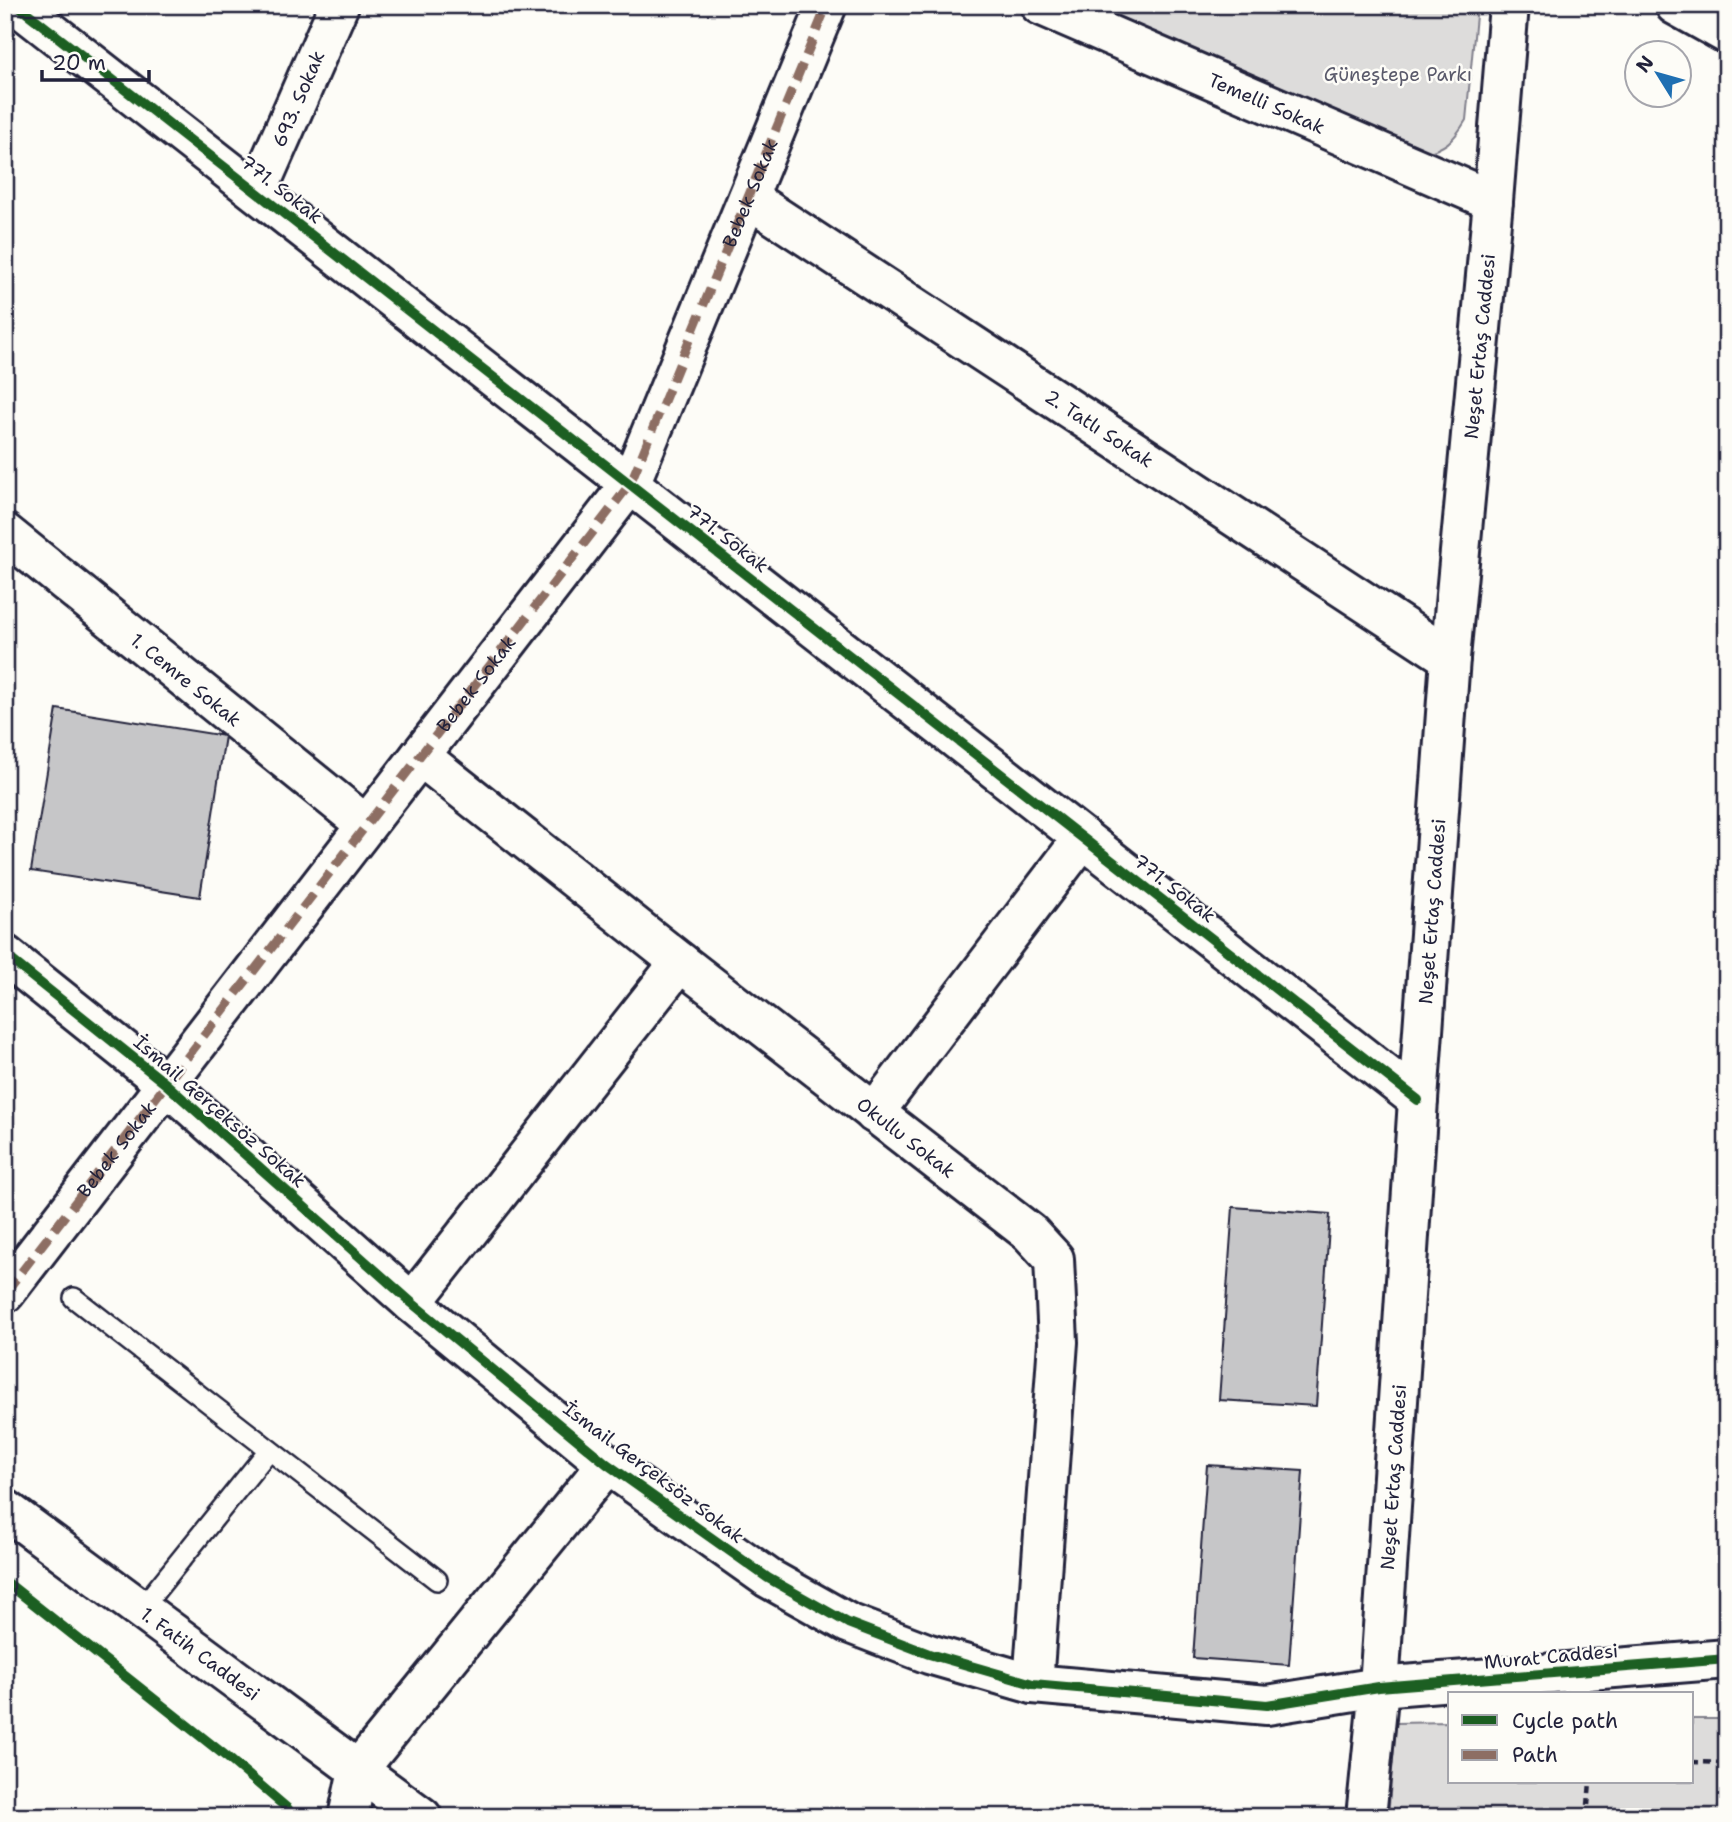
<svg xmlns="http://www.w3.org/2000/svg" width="1732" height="1822" font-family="'Shantell Sans',sans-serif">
	<rect width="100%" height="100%" fill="#fdfcf7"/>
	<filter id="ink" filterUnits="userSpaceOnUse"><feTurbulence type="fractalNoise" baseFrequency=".0143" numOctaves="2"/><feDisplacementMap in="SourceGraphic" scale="14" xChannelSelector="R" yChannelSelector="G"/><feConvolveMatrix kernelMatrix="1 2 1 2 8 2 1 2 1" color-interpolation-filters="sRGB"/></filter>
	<g filter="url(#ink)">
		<g fill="#dddcdb" stroke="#807f8b" stroke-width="2">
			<path d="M 1088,5 L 1477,5 L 1466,120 C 1453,142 1445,148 1421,155 Z"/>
			<path d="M 1692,1719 L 1727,1719 L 1727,1817 L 1388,1817 L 1396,1723 L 1450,1722 L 1450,1782 L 1692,1782 Z"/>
		</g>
		<g fill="#c6c6c8" stroke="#22223b" stroke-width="2">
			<path d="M 57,709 L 225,736 L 200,897 L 31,871 Z"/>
			<path d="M 1233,1207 L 1330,1214 L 1316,1406 L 1219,1400 Z"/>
			<path d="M 1207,1465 L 1303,1471 L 1289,1665 L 1193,1658 Z"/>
		</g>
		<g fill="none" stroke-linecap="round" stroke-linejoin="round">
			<g stroke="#22223b" stroke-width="24">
				<g id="service">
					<path d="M 74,1298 L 437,1580"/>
					<path d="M 141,1609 L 269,1450"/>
				</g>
			</g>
			<g stroke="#22223b" stroke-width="44">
				<g id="minor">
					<path d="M 17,5 L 1418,1100"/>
					<path id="s1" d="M 1040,5 L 1493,201"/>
					<path d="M 1675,5 L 1727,34"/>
					<path id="s2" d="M 257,192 L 339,5"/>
					<path id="s3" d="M 748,198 L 1450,658"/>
					<path id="s4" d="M 5,533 L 366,825"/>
					<path id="s5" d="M 420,756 L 680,962 L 1030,1233 L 1054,1259 L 1058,1342 L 1033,1684"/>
					<path d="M 5,955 L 166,1084 L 412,1303 L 607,1464 L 768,1578 L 848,1623 L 929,1654 L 1033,1684 L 1267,1705 L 1379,1687"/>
					<path d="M 874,1113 L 1083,838"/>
					<path d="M 5,1293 L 630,484 L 827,5"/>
					<path d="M 412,1303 L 680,962"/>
					<path d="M 422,1817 L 358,1770 L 607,1464"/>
				</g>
			</g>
			<g stroke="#22223b" stroke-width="44">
				<g id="tertiary">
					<path id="s6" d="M 5,1509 L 358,1770 L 348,1817"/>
					<path d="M 1379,1687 L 1727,1659"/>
				</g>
			</g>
			<g stroke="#22223b" stroke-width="44">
				<g id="secondary">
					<path id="s7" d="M 1366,1817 L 1379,1687 L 1418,1100 L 1450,658 L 1493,201 L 1509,5"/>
				</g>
			</g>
			<g stroke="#22223b" stroke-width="4.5" stroke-dasharray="7 5" stroke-linecap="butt">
				<path d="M 1692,1762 L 1727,1763"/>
				<path d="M 1587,1817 L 1590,1782"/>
			</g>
			<use href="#service" stroke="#fdfcf7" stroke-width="19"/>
			<use href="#minor" stroke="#fdfcf7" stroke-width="38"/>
			<use href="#tertiary" stroke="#fdfcf7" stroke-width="38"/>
			<use href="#secondary" stroke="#fdfcf7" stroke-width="38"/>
			<path stroke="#8d6e63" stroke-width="9" stroke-dasharray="18 9" stroke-linecap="butt" id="s8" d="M 5,1293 L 630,484 L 827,5"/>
			<g stroke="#fdfcf7" stroke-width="15">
				<g id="cycleway">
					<path d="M 17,5 L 1418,1100"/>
					<path d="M 5,955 L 166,1084 L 412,1303 L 607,1464 L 768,1578 L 848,1623 L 929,1654 L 1033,1684 L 1267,1705 L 1379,1687 L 1727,1659"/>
					<path d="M 5,1581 L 227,1757 L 288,1809 L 288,1817"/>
				</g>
			</g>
			<use href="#cycleway" stroke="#1b5e20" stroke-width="10"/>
		</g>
	</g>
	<g text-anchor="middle" stroke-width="5" stroke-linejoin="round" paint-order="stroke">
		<g font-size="19" fill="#5a5a6b" stroke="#fdfcf7">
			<text x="1398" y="81">Güneştepe Parkı</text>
		</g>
		<g font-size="19" fill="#22223b" stroke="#fdfcf7">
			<text dy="7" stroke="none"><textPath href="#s2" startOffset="102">693. Sokak</textPath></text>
			<text dy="7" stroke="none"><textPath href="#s1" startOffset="247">Temelli Sokak</textPath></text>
			<text transform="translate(282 189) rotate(38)" y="7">771. Sokak</text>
			<text dy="7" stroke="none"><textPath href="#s8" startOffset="1337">Bebek Sokak</textPath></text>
			<text dy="7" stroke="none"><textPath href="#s7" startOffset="1475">Neşet Ertaş Caddesi</textPath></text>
			<text dy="7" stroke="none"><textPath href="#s3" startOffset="420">2. Tatlı Sokak</textPath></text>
			<text transform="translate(728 538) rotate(38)" y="7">771. Sokak</text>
			<text dy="7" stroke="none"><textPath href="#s4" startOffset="233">1. Cemre Sokak</textPath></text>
			<text dy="7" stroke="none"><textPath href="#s8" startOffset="770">Bebek Sokak</textPath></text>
			<text transform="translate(1175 888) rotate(38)" y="7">771. Sokak</text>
			<text dy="7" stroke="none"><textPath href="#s7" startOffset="908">Neşet Ertaş Caddesi</textPath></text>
			<text transform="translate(220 1111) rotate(41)" y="7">İsmail Gerçeksöz Sokak</text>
			<text dy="7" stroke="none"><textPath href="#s5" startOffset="618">Okullu Sokak</textPath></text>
			<text dy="7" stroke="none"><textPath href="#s8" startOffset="182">Bebek Sokak</textPath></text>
			<text transform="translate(654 1472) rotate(37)" y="7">İsmail Gerçeksöz Sokak</text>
			<text dy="7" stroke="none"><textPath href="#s7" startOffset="341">Neşet Ertaş Caddesi</textPath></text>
			<text dy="7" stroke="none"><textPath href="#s6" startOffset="243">1. Fatih Caddesi</textPath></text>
			<text transform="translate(1551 1656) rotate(-5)" y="7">Murat Caddesi</text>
		</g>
	</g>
	<rect width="1732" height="1822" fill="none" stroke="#fdfcf7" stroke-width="28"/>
	<rect x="14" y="14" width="1704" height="1794" fill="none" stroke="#22223b" stroke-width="2.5" filter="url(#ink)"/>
	<rect x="1448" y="1692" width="245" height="91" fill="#fdfcf7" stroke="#a5a5ac" stroke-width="2"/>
	<rect x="1462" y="1715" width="35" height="10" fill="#1b5e20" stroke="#a5a5ac" stroke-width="2"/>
	<text x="1512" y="1728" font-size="21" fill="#22223b">Cycle path</text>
	<rect x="1462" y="1750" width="35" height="10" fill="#8d6e63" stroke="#a5a5ac" stroke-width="2"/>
	<text x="1512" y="1762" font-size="21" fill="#22223b">Path</text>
	<g transform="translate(1658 74) rotate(307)"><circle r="33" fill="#fdfcf7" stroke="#a5a5ac" stroke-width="2"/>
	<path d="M0-5L12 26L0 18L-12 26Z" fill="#1f6fb2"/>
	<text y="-10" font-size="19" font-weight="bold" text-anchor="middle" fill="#22223b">N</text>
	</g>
	<path d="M42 70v10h107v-10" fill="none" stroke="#22223b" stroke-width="3.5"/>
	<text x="52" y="70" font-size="21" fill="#22223b" stroke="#fdfcf7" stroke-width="5" paint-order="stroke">20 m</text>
</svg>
